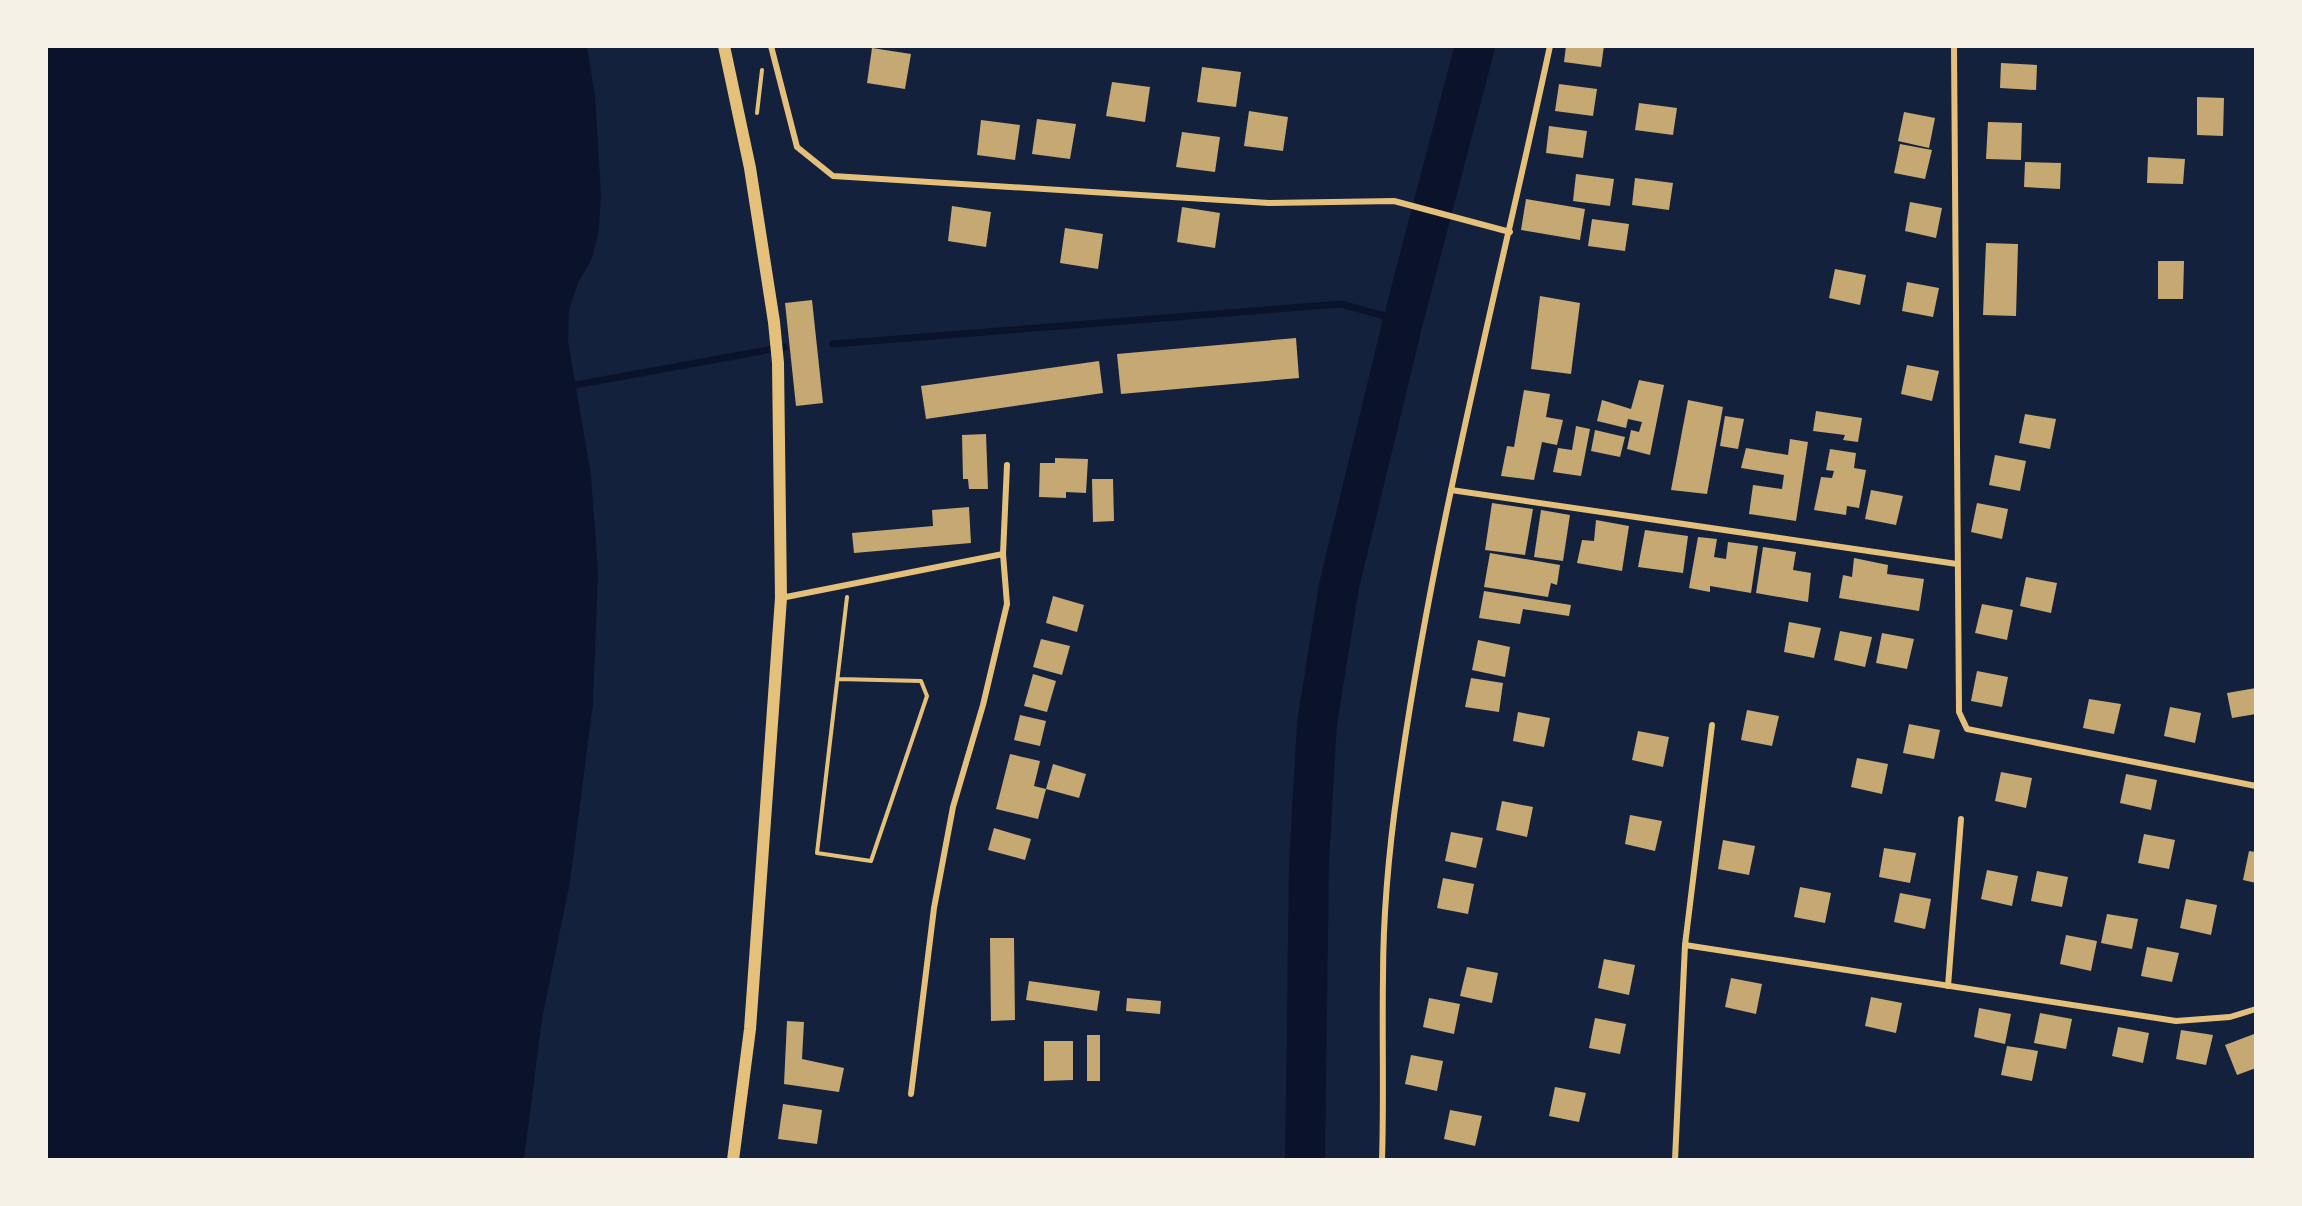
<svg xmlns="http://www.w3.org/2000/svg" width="2302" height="1206" font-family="Karla,sans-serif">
	<rect width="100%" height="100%" fill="#14213d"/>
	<path fill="#0b132b" d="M 46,47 L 587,47 L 595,96 L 601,193 L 599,230 L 592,258 L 578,283 L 569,310 L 568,341 L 591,475 L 598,571 L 593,704 L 570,882 L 542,1019 L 524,1159 L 47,1159 Z"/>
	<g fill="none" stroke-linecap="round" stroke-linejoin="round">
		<g stroke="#0b132b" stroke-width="7">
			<path d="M 833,344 L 1341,304 L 1403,321"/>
			<path d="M 575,385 L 784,347"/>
		</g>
		<path stroke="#0b132b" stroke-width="40" d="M 1305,1160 L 1309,863 L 1317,723 L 1339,586 L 1403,321 L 1475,46"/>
	</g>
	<g fill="#c6a872">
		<path d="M 1566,46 L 1604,46 L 1601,67 L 1564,62 Z"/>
		<path d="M 872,48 L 911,54 L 905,89 L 867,83 Z"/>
		<path d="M 2001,63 L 2037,65 L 2036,90 L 2000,88 Z"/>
		<path d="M 1202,67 L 1241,72 L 1236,107 L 1197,102 Z"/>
		<path d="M 1112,82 L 1150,87 L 1145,122 L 1106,116 Z"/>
		<path d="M 1559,84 L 1597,89 L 1593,116 L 1555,111 Z"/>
		<path d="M 2197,97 L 2224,98 L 2223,136 L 2197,135 Z"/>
		<path d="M 1639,103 L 1677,108 L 1673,135 L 1635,130 Z"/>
		<path d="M 1249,111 L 1288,117 L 1283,151 L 1244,146 Z"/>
		<path d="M 1904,112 L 1935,118 L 1929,148 L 1898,141 Z"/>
		<path d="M 1037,119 L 1076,124 L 1070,159 L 1032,154 Z"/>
		<path d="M 981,120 L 1020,125 L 1015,160 L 977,155 Z"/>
		<path d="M 1988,122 L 2022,123 L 2021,160 L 1986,159 Z"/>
		<path d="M 1549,126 L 1587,131 L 1583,158 L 1546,153 Z"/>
		<path d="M 1182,132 L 1220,137 L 1215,172 L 1176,167 Z"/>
		<path d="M 1900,144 L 1932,150 L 1925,179 L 1894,173 Z"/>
		<path d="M 2148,157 L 2185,159 L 2183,184 L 2147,183 Z"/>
		<path d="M 2025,162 L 2061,163 L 2060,189 L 2024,187 Z"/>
		<path d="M 1576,174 L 1614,179 L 1610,206 L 1573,201 Z"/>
		<path d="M 1635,178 L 1673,183 L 1669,210 L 1632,205 Z"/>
		<path d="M 1526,199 L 1585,209 L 1580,240 L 1521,230 Z"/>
		<path d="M 1910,202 L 1942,208 L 1936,238 L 1905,231 Z"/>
		<path d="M 952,206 L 991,212 L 986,247 L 948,241 Z"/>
		<path d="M 1182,207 L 1220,213 L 1215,248 L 1177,242 Z"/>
		<path d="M 1592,219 L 1629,224 L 1625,251 L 1588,246 Z"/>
		<path d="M 1065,228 L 1103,234 L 1098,269 L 1060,263 Z"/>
		<path d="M 1986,243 L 2018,244 L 2016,316 L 1983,315 Z"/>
		<path d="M 2158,261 L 2184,261 L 2183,299 L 2158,299 Z"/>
		<path d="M 1835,269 L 1866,275 L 1860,305 L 1829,298 Z"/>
		<path d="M 1907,282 L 1939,288 L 1933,317 L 1902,311 Z"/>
		<path d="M 1540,296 L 1580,303 L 1571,374 L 1531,369 Z"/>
		<path d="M 812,300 L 823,403 L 796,406 L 785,303 Z"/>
		<path d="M 1296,338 L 1299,378 L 1121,394 L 1117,354 Z"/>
		<path d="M 1099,361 L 1103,393 L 926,419 L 921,386 Z"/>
		<path d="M 1907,365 L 1939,371 L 1932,401 L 1901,394 Z"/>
		<path d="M 1639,380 L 1664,385 L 1650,455 L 1627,449 L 1631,430 L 1639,432 L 1642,422 L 1628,419 L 1626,428 L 1597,421 L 1602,400 L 1631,409 Z"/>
		<path d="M 1524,390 L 1550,394 L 1546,417 L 1563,420 L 1557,445 L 1542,442 L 1534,480 L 1501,476 L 1507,446 L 1514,447 Z"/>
		<path d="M 1688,400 L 1723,407 L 1707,494 L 1671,490 Z"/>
		<path d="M 1816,411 L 1862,418 L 1858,442 L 1843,440 L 1845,435 L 1813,431 Z"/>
		<path d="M 2025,414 L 2056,419 L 2050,449 L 2019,443 Z"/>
		<path d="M 1725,416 L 1744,419 L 1738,449 L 1720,446 Z"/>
		<path d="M 1576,426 L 1590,429 L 1581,476 L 1553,472 L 1558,448 L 1572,450 Z"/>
		<path d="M 1595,430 L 1625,437 L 1620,457 L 1591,451 Z"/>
		<path d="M 986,434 L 988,489 L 969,489 L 968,479 L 963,479 L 962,435 Z"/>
		<path d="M 1790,439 L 1808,442 L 1796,521 L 1749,514 L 1753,485 L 1782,489 L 1784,475 L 1741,468 L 1746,448 L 1788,455 Z"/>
		<path d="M 1830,449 L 1856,453 L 1854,468 L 1866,470 L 1859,508 L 1847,506 L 1846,515 L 1814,510 L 1821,477 L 1832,478 L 1834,471 L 1826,470 Z"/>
		<path d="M 1995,455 L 2026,461 L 2020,491 L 1989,485 Z"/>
		<path d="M 1055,458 L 1088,459 L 1086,493 L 1066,492 L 1066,498 L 1039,497 L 1040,463 L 1055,463 Z"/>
		<path d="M 1092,479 L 1113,479 L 1114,521 L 1093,522 Z"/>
		<path d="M 1871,490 L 1903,496 L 1896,525 L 1865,519 Z"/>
		<path d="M 1492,503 L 1533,509 L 1525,555 L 1485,550 Z"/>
		<path d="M 1977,503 L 2008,509 L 2002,539 L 1971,532 Z"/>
		<path d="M 969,507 L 971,543 L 854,553 L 852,533 L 933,526 L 932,510 Z"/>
		<path d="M 1541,510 L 1570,515 L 1563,561 L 1534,557 Z"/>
		<path d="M 1596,520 L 1629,526 L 1622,571 L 1577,563 L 1582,540 L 1594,541 Z"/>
		<path d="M 1645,530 L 1688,536 L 1683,573 L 1638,567 Z"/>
		<path d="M 1698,537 L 1717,539 L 1714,557 L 1726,559 L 1728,542 L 1758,546 L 1751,593 L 1710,586 L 1710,592 L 1689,588 Z"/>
		<path d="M 1763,547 L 1796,552 L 1793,570 L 1811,573 L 1808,602 L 1756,593 Z"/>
		<path d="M 1490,553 L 1560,565 L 1557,585 L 1551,583 L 1548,597 L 1484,587 Z"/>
		<path d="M 1854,558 L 1888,565 L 1887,574 L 1924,579 L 1919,611 L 1839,598 L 1843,575 L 1852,577 Z"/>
		<path d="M 2026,577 L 2057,583 L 2051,613 L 2020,606 Z"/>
		<path d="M 1484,591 L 1571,605 L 1569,616 L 1523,609 L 1520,624 L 1479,618 Z"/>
		<path d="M 1053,596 L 1084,605 L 1077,632 L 1046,623 Z"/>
		<path d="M 1982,604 L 2013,610 L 2007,640 L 1975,633 Z"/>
		<path d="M 1789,622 L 1821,628 L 1814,658 L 1784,652 Z"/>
		<path d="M 1840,631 L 1872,637 L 1865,667 L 1834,660 Z"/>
		<path d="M 1882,633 L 1914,639 L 1907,669 L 1876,663 Z"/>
		<path d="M 1041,639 L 1070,646 L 1062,675 L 1033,667 Z"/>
		<path d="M 1478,640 L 1510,647 L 1505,677 L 1472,670 Z"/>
		<path d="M 1977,671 L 2008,677 L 2002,707 L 1971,701 Z"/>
		<path d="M 1033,674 L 1056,681 L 1047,712 L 1024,706 Z"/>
		<path d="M 1471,678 L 1503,683 L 1499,712 L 1465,707 Z"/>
		<path d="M 2256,688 L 2256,714 L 2232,718 L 2227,693 Z"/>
		<path d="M 2089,699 L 2121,704 L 2114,734 L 2083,728 Z"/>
		<path d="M 2170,707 L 2201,713 L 2195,743 L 2164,736 Z"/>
		<path d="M 1747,710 L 1779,716 L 1772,746 L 1741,740 Z"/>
		<path d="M 1518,712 L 1550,718 L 1544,747 L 1513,741 Z"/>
		<path d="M 1020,715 L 1046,721 L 1040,746 L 1014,740 Z"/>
		<path d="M 1909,724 L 1940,730 L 1934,759 L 1903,753 Z"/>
		<path d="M 1638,731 L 1669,737 L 1663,767 L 1632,760 Z"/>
		<path d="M 1010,754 L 1040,761 L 1034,786 L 1046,789 L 1053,764 L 1086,774 L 1079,798 L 1046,789 L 1038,819 L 996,809 Z"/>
		<path d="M 1857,758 L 1888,764 L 1882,794 L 1851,787 Z"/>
		<path d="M 2001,772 L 2032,778 L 2026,808 L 1995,801 Z"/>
		<path d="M 2126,774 L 2157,780 L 2151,810 L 2120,803 Z"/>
		<path d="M 1502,801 L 1533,807 L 1527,837 L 1496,830 Z"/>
		<path d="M 1630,815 L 1662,821 L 1655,851 L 1625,844 Z"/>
		<path d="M 994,828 L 1031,839 L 1025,860 L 988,850 Z"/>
		<path d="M 1451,832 L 1483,838 L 1476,868 L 1445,861 Z"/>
		<path d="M 2144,834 L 2175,840 L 2169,869 L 2138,863 Z"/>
		<path d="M 1723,840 L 1755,846 L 1749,875 L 1718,869 Z"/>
		<path d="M 1884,848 L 1916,853 L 1910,883 L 1879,877 Z"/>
		<path d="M 2249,851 L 2256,852 L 2256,883 L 2243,880 Z"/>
		<path d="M 1987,870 L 2018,876 L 2012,906 L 1981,899 Z"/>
		<path d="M 2037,871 L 2068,877 L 2062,907 L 2031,901 Z"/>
		<path d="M 1443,878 L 1474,884 L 1468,914 L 1437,908 Z"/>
		<path d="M 1800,887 L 1831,893 L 1825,923 L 1794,917 Z"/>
		<path d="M 1900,893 L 1931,899 L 1925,929 L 1894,922 Z"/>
		<path d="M 2186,899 L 2217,905 L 2211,935 L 2180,928 Z"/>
		<path d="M 2107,914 L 2138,919 L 2132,949 L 2101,943 Z"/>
		<path d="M 2066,935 L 2097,941 L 2091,971 L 2060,964 Z"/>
		<path d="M 990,938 L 1014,938 L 1015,1020 L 991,1021 Z"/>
		<path d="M 2147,947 L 2179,953 L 2172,982 L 2141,976 Z"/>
		<path d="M 1604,959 L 1635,965 L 1629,995 L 1598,988 Z"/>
		<path d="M 1467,967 L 1498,973 L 1492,1003 L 1460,996 Z"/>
		<path d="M 1731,978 L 1762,984 L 1756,1014 L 1725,1007 Z"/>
		<path d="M 1029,981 L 1100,991 L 1097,1011 L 1026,1000 Z"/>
		<path d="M 1871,997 L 1902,1003 L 1896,1033 L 1865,1026 Z"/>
		<path d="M 1127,998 L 1161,1001 L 1160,1014 L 1126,1011 Z"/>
		<path d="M 1429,998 L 1460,1004 L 1454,1034 L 1423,1027 Z"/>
		<path d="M 1979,1008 L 2011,1014 L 2005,1044 L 1974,1037 Z"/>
		<path d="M 2040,1013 L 2072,1019 L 2066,1049 L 2034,1043 Z"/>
		<path d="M 1595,1018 L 1626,1024 L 1620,1054 L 1589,1048 Z"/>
		<path d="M 787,1021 L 804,1022 L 802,1059 L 844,1068 L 839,1092 L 784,1084 Z"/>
		<path d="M 2118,1027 L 2149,1033 L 2143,1063 L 2112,1056 Z"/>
		<path d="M 2181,1030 L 2213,1035 L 2206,1065 L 2176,1059 Z"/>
		<path d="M 2254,1034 L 2256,1068 L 2237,1075 L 2225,1045 Z"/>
		<rect x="1087" y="1035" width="13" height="46"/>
		<path d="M 1044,1041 L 1073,1041 L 1073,1080 L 1044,1081 Z"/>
		<path d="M 2007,1046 L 2038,1051 L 2032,1081 L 2001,1075 Z"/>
		<path d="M 1411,1055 L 1443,1061 L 1437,1091 L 1405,1084 Z"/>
		<path d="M 1555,1087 L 1586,1093 L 1579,1122 L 1549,1116 Z"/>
		<path d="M 783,1104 L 822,1110 L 817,1144 L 778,1139 Z"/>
		<path d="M 1450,1110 L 1482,1116 L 1475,1146 L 1444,1139 Z"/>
	</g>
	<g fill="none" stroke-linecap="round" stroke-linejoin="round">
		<g stroke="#e5c07b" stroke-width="4">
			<path d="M 757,113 L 762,70"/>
			<path d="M 838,679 L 921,681 L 927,696 L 871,861 L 817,853 L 847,597"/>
		</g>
		<g stroke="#e5c07b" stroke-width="6">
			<path d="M 771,46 L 797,147 L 833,176 L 1269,203 L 1394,201 L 1510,232"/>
			<path d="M 1954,46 L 1959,712 L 1967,729 L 2256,786"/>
			<path d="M 1451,490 L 1957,564"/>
			<path d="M 1003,554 L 1007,465"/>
			<path d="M 781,598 L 1003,554 L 1007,604 L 983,705 L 953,807 L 934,908 L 911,1094"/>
			<path d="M 1685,945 L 2176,1021 L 2230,1017 L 2256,1009"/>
			<path d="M 1948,986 L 1961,819"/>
			<path d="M 1382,1160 C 1384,1099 1382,1038 1383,978 C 1383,914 1389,849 1398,786 C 1433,536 1497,292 1550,46"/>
			<path d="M 1675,1160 L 1685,945 L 1712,725"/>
		</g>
		<path stroke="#e5c07b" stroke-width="12" d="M 724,46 L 750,168 L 774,322 L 778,363 L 781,598 L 750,1029 L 733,1160"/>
	</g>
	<rect width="2302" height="1206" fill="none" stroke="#f6f1e7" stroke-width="96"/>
</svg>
